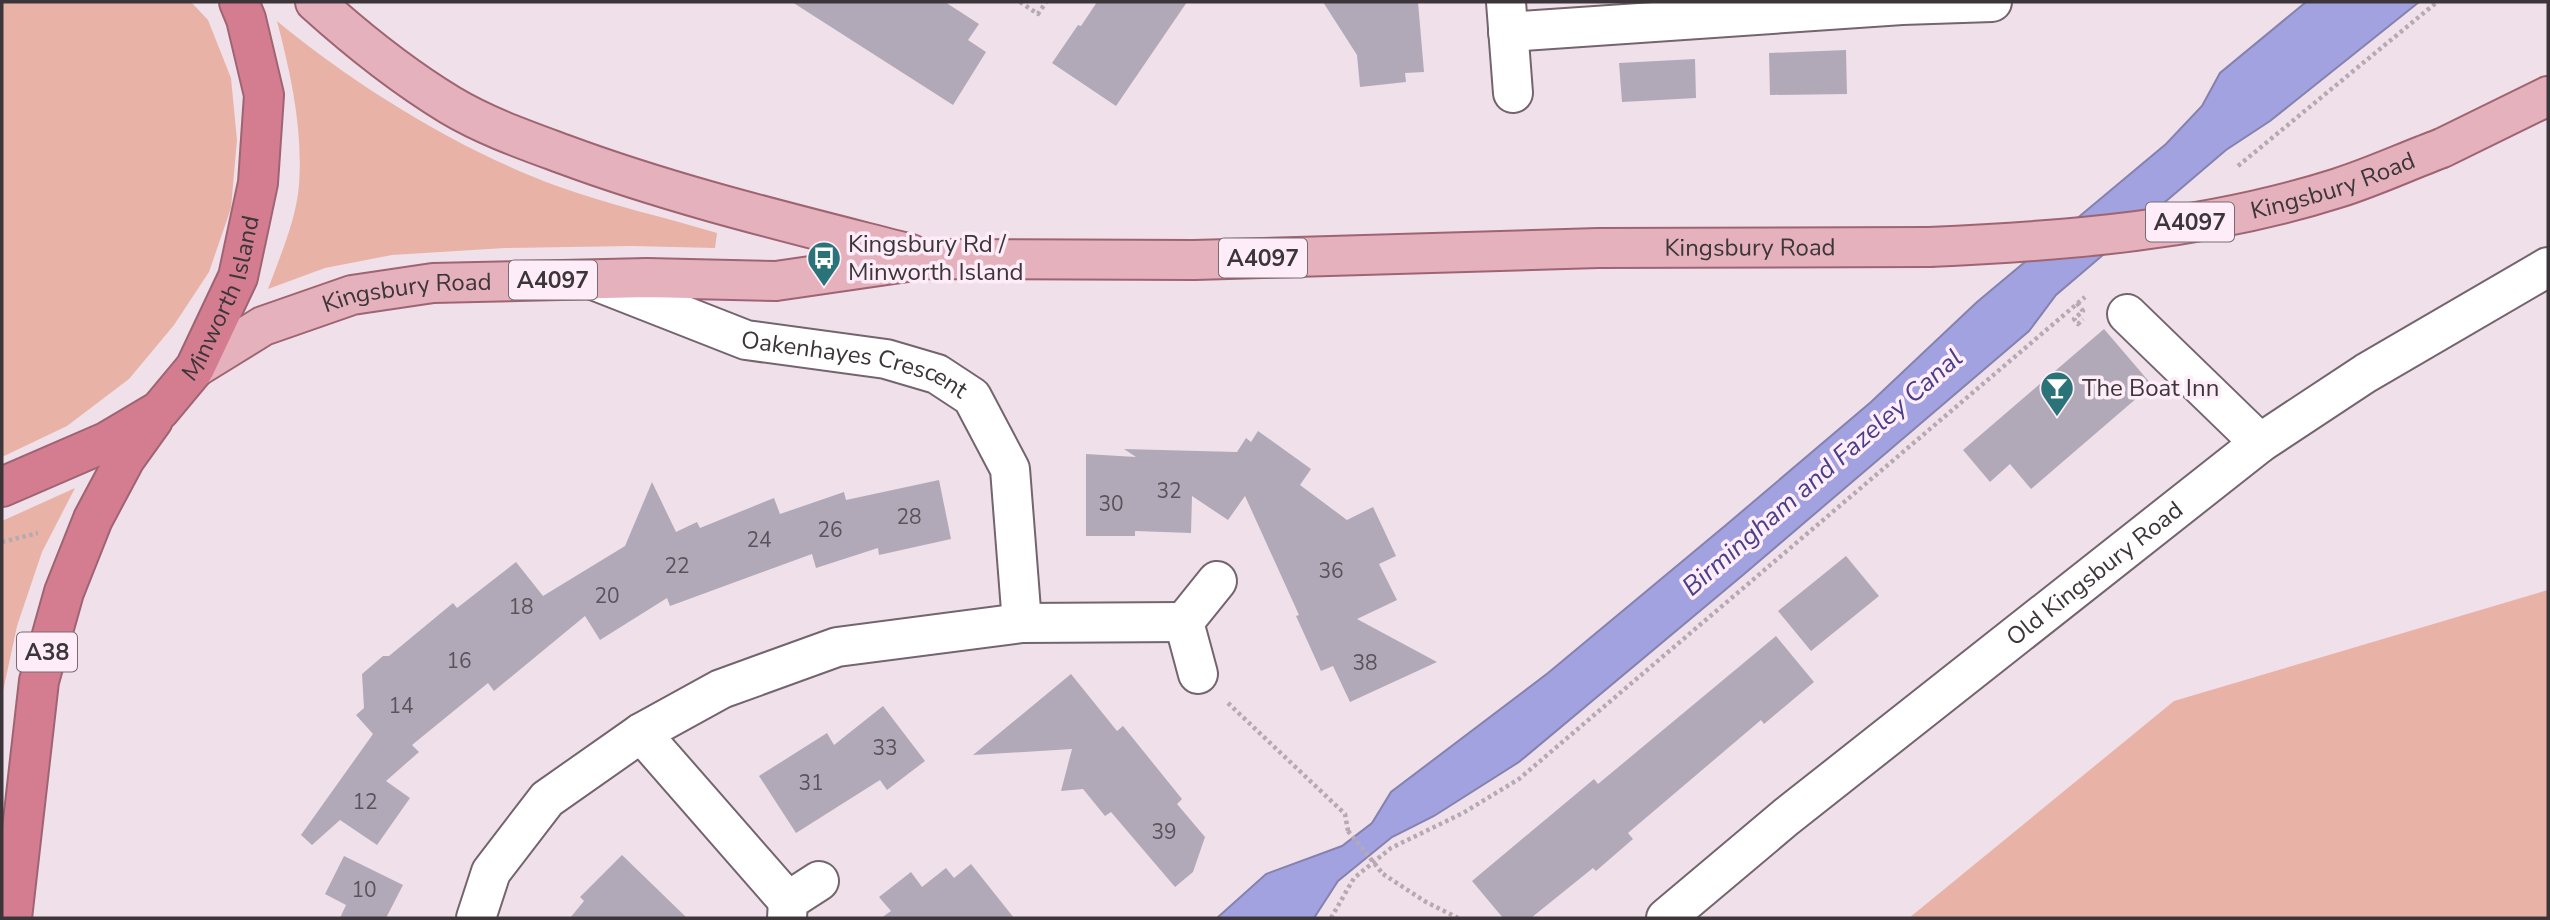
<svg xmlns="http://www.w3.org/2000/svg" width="2550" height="920" font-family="'Nunito Sans',sans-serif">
	<rect width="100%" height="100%" fill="#f0e0ea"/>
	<g fill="#e8b3a6">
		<path d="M 2,2 L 191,2 L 208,20 L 231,78 L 237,140 L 231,208 L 209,272 L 174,325 L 129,379 L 67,426 L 2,457 Z"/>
		<path d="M 277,21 C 357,87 459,150 557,186 C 609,205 664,217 717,233 L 715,248 L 632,246 L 505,248 L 392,255 L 325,268 L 268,289 C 280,256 296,221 299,185 C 303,129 291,75 277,21 Z"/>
		<path d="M 75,488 L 42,552 L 17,626 L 2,696 L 2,521 Z"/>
		<path d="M 2548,590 L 2548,918 L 1909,918 L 2174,701 Z"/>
	</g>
	<path fill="#a3a2e0" stroke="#8482ae" stroke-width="2" d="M 2306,2 L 2419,2 L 2270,121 L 2226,150 L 2056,295 L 2029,331 L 1743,575 L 1519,762 L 1434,816 L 1392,837 L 1338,881 L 1314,918 L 1217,918 L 1266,874 L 1342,846 L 1372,823 L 1391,792 L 1548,673 L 1726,525 L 1871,402 L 1977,302 L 2166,144 L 2202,106 L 2220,73 Z"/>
	<g fill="#b2a9b8">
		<path d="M 792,2 L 945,2 L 979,24 L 968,40 L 986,52 L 953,105 Z"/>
		<path d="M 1097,2 L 1187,2 L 1116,106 L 1052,63 L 1078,25 L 1081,26 Z"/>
		<path d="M 1323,2 L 1418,2 L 1424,72 L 1405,73 L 1406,82 L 1360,87 L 1357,55 Z"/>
		<path d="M 1846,50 L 1847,94 L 1770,95 L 1769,53 Z"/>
		<path d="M 1695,59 L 1696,98 L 1622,102 L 1619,63 Z"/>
		<path d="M 2104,329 L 2152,385 L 2031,489 L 2010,464 L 1990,482 L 1963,450 Z"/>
		<path d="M 1258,431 L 1311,469 L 1300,485 L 1347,520 L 1373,507 L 1396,556 L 1379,564 L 1397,600 L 1357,619 L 1437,662 L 1350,702 L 1333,666 L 1321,671 L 1296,616 L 1299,615 L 1245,496 L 1228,520 L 1192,496 L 1191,533 L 1135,531 L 1135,536 L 1086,536 L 1086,454 L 1136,457 L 1124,449 L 1237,452 L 1246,438 L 1251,442 Z"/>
		<path d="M 939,480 L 951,539 L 879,555 L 878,548 L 816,568 L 812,554 L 670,606 L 667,598 L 600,640 L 585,616 L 494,691 L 488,683 L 412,745 L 419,752 L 386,781 L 410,798 L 377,845 L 340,820 L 312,845 L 301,835 L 373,734 L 356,715 L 364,708 L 362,674 L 383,656 L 389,656 L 453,603 L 457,608 L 516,562 L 543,596 L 625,546 L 652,482 L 676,532 L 697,522 L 700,528 L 774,498 L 780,514 L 844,492 L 846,500 Z"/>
		<path d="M 1846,556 L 1879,596 L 1811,651 L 1778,611 Z"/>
		<path d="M 1776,636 L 1814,682 L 1764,724 L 1761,720 L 1628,833 L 1633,839 L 1596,871 L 1593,868 L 1531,918 L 1503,918 L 1472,881 L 1594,779 L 1598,784 Z"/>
		<path d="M 1071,674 L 1117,731 L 1123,726 L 1182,799 L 1177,804 L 1205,837 L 1193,872 L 1175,887 L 1111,812 L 1105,816 L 1083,789 L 1061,791 L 1072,749 L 973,755 Z"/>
		<path d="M 883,706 L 925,761 L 887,790 L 880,780 L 796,833 L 759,776 L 827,733 L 834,745 Z"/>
		<path d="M 622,855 L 687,918 L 570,918 L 584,901 L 580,897 Z"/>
		<path d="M 344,856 L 403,885 L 386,918 L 340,918 L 346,905 L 325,894 Z"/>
		<path d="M 971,864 L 1014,918 L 881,918 L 891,911 L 879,897 L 911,872 L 922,887 L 946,868 L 954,878 Z"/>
	</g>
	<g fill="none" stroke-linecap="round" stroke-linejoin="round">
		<g stroke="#73646e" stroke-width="42">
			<g id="minor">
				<path d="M 1506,2 L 1513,93"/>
				<path d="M 1508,32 L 1902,5 L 1992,2"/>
				<path id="s1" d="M 593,280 L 746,340 L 886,359 L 937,374 L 972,397 L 1010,469 L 1022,623"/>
				<path d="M 2127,314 L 2260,443"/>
				<path d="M 1198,674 L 1184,622 L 1217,581"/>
				<path d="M 641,733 L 788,901"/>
				<path d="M 476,918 L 491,872 L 547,799 L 641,733 L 721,689 L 837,647 L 1022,623 L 1184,622"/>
				<path d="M 787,918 L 788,901 L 819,881"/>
				<path id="s2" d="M 1666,918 L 1786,817 L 2260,443 L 2366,373 L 2548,267"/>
			</g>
		</g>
		<g stroke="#9f6472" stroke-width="42">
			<g id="major">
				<path d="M 315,2 C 356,39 402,76 450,105 C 485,126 525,140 563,154 C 676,196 794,224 911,254"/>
				<path d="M 2442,148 L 2548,96"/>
				<path id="s3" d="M 195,368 L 263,326 L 352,295 L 433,283 L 647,278 L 776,281 L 928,259 L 1194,260 L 1598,248 L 1929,247"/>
			</g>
		</g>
		<g stroke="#9f6472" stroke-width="42">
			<g id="highway">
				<path id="s4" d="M 2,487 L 106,442 L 160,410 L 195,368 L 238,277 L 258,183 L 264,95 L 246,19 L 239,2"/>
				<path d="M 12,918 L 39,681 L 64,592 L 93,519 L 125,459 L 153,420"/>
			</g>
		</g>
		<g stroke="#b6a9b2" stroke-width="4.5" stroke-dasharray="3.5 3.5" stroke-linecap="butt">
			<path d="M 1020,2 L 1038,14 L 1046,2"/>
			<path d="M 2238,166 L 2437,2"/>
			<path d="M 2077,303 L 2083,311 L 2074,319 L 2078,324 L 2083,319"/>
			<path d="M 2,542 L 38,533"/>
			<path d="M 1228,703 L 1345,814 L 1348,831"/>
			<path d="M 1383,874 L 1426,902 L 1458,918"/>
			<path d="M 1331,918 L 1354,878 L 1391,848 L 1463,813 L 1519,779 L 2085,297"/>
		</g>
		<use href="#minor" stroke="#fff" stroke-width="38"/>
		<use href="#major" stroke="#e5b1bc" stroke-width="38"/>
		<use href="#highway" stroke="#d47d90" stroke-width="38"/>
		<g stroke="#9f6472" stroke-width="42" stroke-linecap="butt">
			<g id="major-bridge">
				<path id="s5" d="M 1929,247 C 2067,241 2206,230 2338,188 C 2373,177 2407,161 2442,148"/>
			</g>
		</g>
		<path stroke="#b6a9b2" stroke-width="4.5" stroke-dasharray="3.5 3.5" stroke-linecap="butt" d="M 1348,831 L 1383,874"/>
		<use href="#major-bridge" stroke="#e5b1bc" stroke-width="38"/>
	</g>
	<defs>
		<g id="bus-pin" transform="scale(1.75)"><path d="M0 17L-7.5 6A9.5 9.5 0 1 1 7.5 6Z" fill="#2a7479" stroke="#feedf8"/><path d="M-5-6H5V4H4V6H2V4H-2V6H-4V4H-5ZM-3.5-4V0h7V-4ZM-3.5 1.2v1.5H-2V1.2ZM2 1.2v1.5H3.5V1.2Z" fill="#fff"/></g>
		<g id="bar-pin" transform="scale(1.75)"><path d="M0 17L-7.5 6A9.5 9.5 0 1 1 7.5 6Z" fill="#2a7479" stroke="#feedf8"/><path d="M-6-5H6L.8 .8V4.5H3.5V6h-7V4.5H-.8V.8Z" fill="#fff"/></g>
	</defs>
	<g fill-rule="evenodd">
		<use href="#bus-pin" x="824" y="258"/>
		<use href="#bar-pin" x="2057" y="388"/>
	</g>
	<g text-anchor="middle" stroke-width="7" stroke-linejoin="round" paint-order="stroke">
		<g font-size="21" fill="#5a535a">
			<text x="1169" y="498">32</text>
			<text x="1111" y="511">30</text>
			<text x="909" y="524">28</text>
			<text x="830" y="537">26</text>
			<text x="759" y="547">24</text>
			<text x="677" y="573">22</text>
			<text x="1331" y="578">36</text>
			<text x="607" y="603">20</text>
			<text x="521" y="614">18</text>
			<text x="459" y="668">16</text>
			<text x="1365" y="670">38</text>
			<text x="401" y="713">14</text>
			<text x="885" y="755">33</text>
			<text x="811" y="790">31</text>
			<text x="365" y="809">12</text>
			<text x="1164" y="839">39</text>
			<text x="364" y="897">10</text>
		</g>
		<g fill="#feedf8" stroke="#766d73" stroke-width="2">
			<rect x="2146" y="202.5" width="88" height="39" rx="5"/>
			<rect x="1219" y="238.5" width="88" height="39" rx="5"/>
			<rect x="509" y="260.5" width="88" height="39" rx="5"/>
			<rect x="17" y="632.5" width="60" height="39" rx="5"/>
		</g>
		<g font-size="23" font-weight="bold" fill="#3c363a">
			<text x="2190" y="230">A4097</text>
			<text x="1263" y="266">A4097</text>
			<text x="553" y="288">A4097</text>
			<text x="47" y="660">A38</text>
		</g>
		<g font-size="24" fill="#3c363a" stroke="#feedf8">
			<text dy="8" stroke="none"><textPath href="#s5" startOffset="410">Kingsbury Road</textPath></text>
			<text dy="8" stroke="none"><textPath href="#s3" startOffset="1575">Kingsbury Road</textPath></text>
			<text dy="8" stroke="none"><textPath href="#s4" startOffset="306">Minworth Island</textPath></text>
			<text dy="8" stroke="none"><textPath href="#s3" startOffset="229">Kingsbury Road</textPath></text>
			<text dy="8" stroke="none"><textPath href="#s1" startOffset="276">Oakenhayes Crescent</textPath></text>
			<text dy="8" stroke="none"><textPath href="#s2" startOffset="550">Old Kingsbury Road</textPath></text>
		</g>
		<g font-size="24" fill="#3c363a" stroke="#feedf8" text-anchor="start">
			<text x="848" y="252">Kingsbury Rd /<tspan x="848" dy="28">Minworth Island</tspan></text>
			<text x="2082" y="396">The Boat Inn</text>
		</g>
		<g font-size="26" font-style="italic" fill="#474089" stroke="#feedf8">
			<text transform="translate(1822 472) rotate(-41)" y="9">Birmingham and Fazeley Canal</text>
		</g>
	</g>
	<rect width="2550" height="920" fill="none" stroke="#3c363a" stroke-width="7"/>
</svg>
